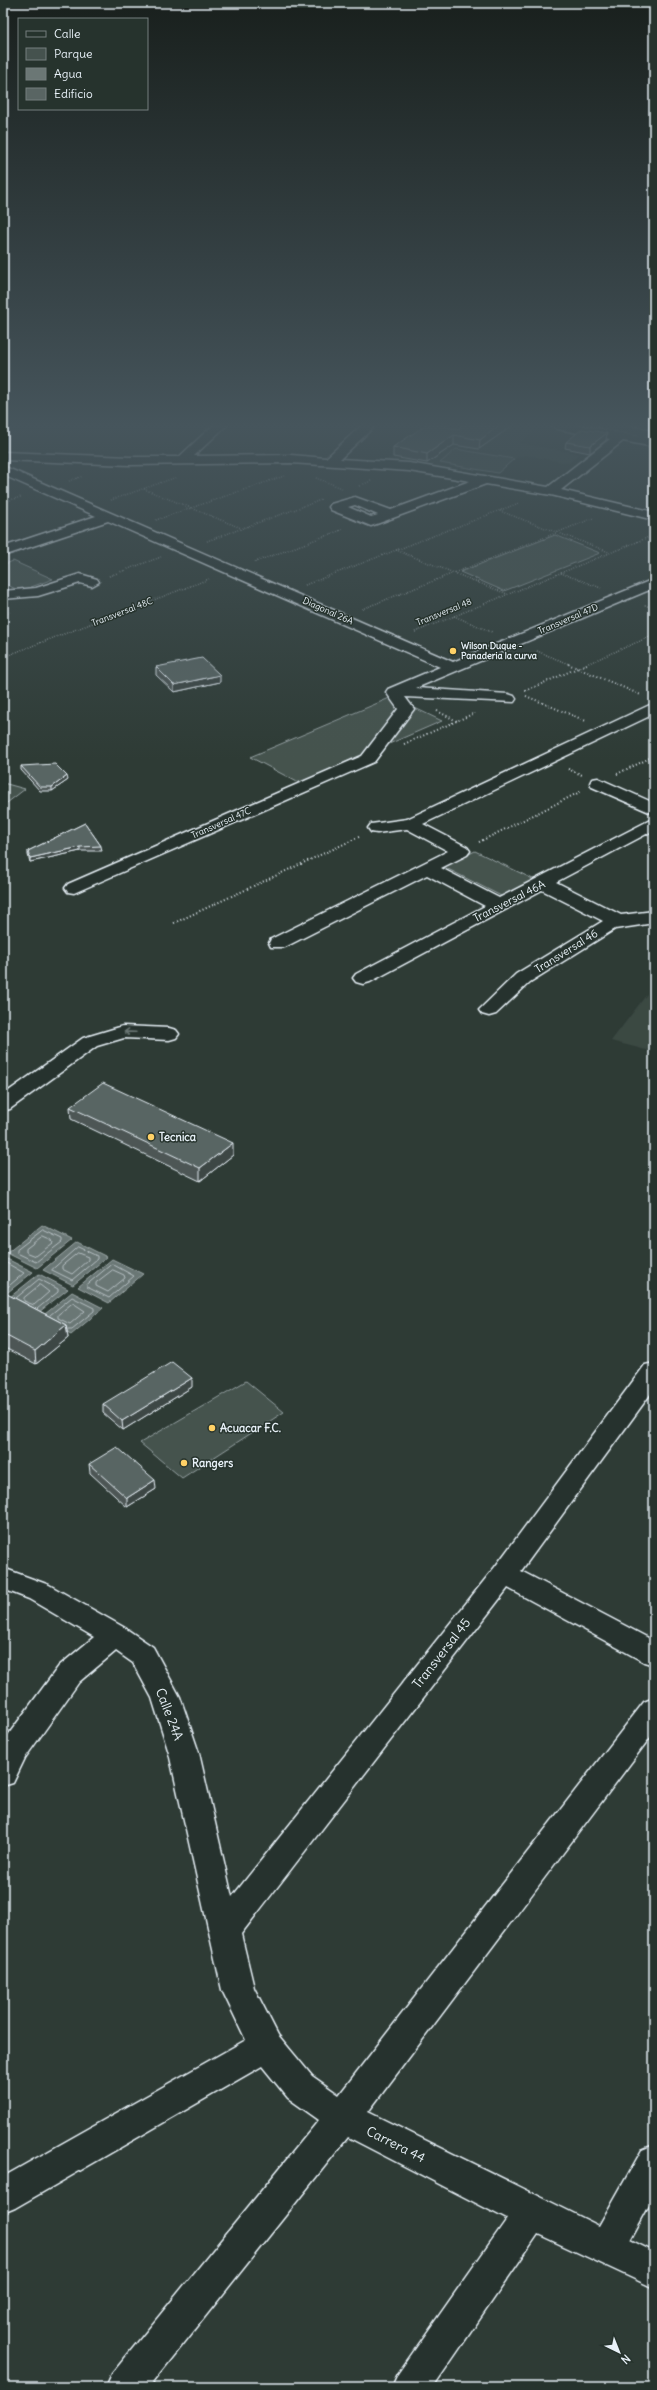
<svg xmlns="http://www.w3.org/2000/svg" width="657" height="2390" font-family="Delius,sans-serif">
	<rect width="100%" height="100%" fill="#2e3b35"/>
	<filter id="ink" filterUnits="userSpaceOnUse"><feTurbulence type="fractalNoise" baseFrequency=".025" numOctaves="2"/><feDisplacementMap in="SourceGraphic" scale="8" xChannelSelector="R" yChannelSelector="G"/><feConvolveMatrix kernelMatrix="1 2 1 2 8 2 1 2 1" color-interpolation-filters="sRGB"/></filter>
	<g filter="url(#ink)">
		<g fill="#3b4843">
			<path d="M 438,425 L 544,425 L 519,443 L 580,454 L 568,463 L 525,455 L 514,459 L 498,473 L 386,460 Z"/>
			<path d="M 654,985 L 654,1052 L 611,1041 Z"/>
		</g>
		<g fill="#45524e" stroke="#96a2a3">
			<path d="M 456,449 L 514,459 L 498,473 L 440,463 Z"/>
			<path d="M 555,535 L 600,553 L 504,591 L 460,572 Z"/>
			<path d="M 13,561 L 53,579 L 20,591 L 3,583 L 3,565 Z"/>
			<path d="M 392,697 L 442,721 L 299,783 L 250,757 Z"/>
			<path d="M 3,783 L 25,789 L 3,806 Z"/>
			<path d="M 475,851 L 537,881 L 505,898 L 444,867 Z"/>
			<path d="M 246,1381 L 284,1412 L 182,1478 L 140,1443 Z"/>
		</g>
		<g fill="#6b7775" stroke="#9da8a9">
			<path d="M 42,1225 L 72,1240 L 37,1268 L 7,1253 Z"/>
			<path d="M 77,1242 L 107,1257 L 73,1285 L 43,1270 Z"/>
			<path d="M 3,1257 L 33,1272 L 3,1296 Z"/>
			<path d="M 112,1259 L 143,1274 L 109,1303 L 78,1287 Z"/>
			<path d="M 39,1274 L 68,1289 L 34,1316 L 5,1301 Z"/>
			<path d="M 72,1292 L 103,1308 L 71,1335 L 39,1319 Z"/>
		</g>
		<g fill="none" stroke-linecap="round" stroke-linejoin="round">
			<g stroke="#b6c0c4" stroke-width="1">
				<path d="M 43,1230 L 62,1239 L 62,1242 L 36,1262 L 17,1253 L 17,1250 Z"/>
				<path d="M 43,1236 L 52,1240 L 53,1243 L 36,1256 L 26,1252 L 26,1249 Z"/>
				<path d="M 78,1247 L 97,1256 L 97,1259 L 72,1280 L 52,1270 Z"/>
				<path d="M 78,1253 L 88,1257 L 88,1260 L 72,1274 L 62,1269 L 62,1266 Z"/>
				<path d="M 3,1261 L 24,1273 L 3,1291"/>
				<path d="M 112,1264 L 134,1276 L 109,1298 L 87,1287 L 87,1285 Z"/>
				<path d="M 113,1270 L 124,1275 L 125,1278 L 108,1292 L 96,1286 L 96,1283 Z"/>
				<path d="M 40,1285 L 49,1292 L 34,1305 L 24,1301 L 24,1298 Z"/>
				<path d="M 16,1298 L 39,1279 L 58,1289 L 58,1292 L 37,1309"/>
				<path d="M 73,1303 L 85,1311 L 70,1324 L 58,1318 L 58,1315 Z"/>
				<path d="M 50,1315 L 72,1297 L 94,1308 L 94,1311 L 72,1329 L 68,1329"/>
			</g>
			<g stroke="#e8f1f8" stroke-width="3">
				<g id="minor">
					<path d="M 213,425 L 227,425 L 194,456 L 291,455 L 326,458 L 362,425 L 376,425 L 340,459 L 409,463 L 548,487 L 610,439 L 557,429 L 551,425 L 579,425 L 654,439 L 654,447 L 623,441 L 561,490 L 654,512 L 654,520 L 551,495 L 486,484 L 371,526 L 331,510 L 329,507 L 331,504 L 355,497 L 391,510 L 470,481 L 409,471 L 291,463 L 130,465 L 3,460 L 3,452 L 130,457 L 179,457 ZM 355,505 L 378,515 L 371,517 L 348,507 Z"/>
					<path d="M 3,466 L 453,662 L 654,579 L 654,588 L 416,688 L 508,694 L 514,696 L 516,699 L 514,702 L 405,697 L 414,709 L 374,762 L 74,893 L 68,892 L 65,888 L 68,884 L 362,756 L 398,709 L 386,692 L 388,689 L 440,667 L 108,521 L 3,556 L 3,547 L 96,516 L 3,475 Z"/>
					<path d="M 80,574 L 97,579 L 99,582 L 92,586 L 80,583 L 38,596 L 3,599 L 3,591 L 36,588 Z"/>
					<path d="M 654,703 L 654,714 L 423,824 L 467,847 L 470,851 L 467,855 L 441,868 L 499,898 L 654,818 L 654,830 L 556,882 L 621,915 L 654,911 L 654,923 L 615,929 L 530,982 L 496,1014 L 489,1016 L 482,1014 L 479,1010 L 516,974 L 603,921 L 542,890 L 370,982 L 363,984 L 356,982 L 353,978 L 356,974 L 485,906 L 427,875 L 285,947 L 271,947 L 269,943 L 271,939 L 448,851 L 407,829 L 377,833 L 371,832 L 368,828 L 371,824 L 407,819 Z"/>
					<path d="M 598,778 L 654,803 L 654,814 L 592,787 L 590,783 L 592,779 Z"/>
					<path d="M 123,1026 L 169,1028 L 176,1030 L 179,1034 L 176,1038 L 169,1040 L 124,1038 L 97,1046 L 10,1109 L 3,1111 L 3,1095 L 83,1038 Z"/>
					<path d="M 654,1363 L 654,1389 L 521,1571 L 654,1641 L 654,1665 L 644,1662 L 508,1588 L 241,1934 L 254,1988 L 278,2035 L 312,2076 L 339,2095 L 644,1702 L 654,1698 L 654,1732 L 368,2112 L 599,2226 L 642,2150 L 654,2145 L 654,2196 L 630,2240 L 654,2252 L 654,2288 L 538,2234 L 433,2387 L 392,2387 L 398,2374 L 507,2219 L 348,2137 L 149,2387 L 106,2387 L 112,2374 L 319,2120 L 288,2098 L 262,2066 L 15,2208 L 3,2213 L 3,2177 L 246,2040 L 222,1990 L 169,1753 L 152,1698 L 133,1663 L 116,1651 L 79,1682 L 25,1758 L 13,1783 L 3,1786 L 3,1742 L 59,1666 L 94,1637 L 29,1599 L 3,1589 L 3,1568 L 49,1585 L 125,1628 L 153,1647 L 180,1697 L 199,1753 L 232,1897 L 495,1567 L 645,1365 Z"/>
				</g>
			</g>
			<g stroke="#e8f1f8" stroke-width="3">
				<path id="major" d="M 598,425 L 624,425 L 654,431 L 654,439 L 604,429 Z"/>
			</g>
			<g stroke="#e8f1f8" stroke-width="1.5" stroke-dasharray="0.5 2" stroke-linecap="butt">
				<path d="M 316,478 L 342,488"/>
				<path d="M 69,481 L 83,476"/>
				<path d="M 359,486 L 371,481"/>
				<path d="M 144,489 L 241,528"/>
				<path d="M 111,500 L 177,477"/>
				<path d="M 3,502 L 21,497"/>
				<path d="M 500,511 L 609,552"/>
				<path d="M 156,520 L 284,476"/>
				<path d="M 207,541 L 321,500"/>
				<path d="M 396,550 L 507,594"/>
				<path d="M 255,562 L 344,529"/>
				<path d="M 561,573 L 601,588"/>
				<path d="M 109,576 L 161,557"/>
				<path d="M 305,585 L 519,503"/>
				<path d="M 645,605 L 654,609"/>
				<path d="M 362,609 L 594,518"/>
				<path d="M 3,615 L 10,612"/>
				<path d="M 454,616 L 492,632"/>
				<path d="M 415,632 L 654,535"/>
				<path d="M 537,651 L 571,665"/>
				<path d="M 3,657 L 209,579"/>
				<path d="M 584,665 L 654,635"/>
			</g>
			<g stroke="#e8f1f8" stroke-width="2" stroke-dasharray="1 2.5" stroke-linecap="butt">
				<path d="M 568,664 L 641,695"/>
				<path d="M 525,691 L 587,664"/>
				<path d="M 526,696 L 586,721"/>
				<path d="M 437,711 L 457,721"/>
				<path d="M 404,744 L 475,713"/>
				<path d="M 568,769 L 582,775"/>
				<path d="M 617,774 L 654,756"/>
				<path d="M 479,842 L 582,791"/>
				<path d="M 174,923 L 359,837"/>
			</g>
			<use href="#minor" fill="#26332d" fill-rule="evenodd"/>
			<use href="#major" fill="#26332d" fill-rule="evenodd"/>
		</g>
		<g fill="#4d5755" stroke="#e8f1f8">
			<path d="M 463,425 L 512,425 L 512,426 L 479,449 L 454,445 L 427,463 L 393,457 L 393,447 L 458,429 Z"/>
			<path d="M 606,440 L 590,453 L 565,448 L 566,442 Z"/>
			<path d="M 156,667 L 220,682 L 174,692 L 156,675 Z"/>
			<path d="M 21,766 L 68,780 L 52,791 L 40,791 L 21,770 Z"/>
			<path d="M 85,823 L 101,846 L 102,851 L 80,851 L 30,862 L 28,855 L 28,851 Z"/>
			<path d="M 70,1107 L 233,1155 L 200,1181 L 71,1119 Z"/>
			<path d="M 3,1292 L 66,1325 L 68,1338 L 36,1364 L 3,1347 Z"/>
			<path d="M 192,1387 L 123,1430 L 103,1413 L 103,1404 Z"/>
			<path d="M 89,1464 L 156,1489 L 127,1507 L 90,1473 Z"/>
		</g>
		<g fill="#3e4745" stroke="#e8f1f8">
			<path d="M 500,425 L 512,425 L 512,426 L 479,449 L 480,440 Z"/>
			<path d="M 607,433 L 606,440 L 590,453 L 590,446 Z"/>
			<path d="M 454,435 L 454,445 L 427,463 L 427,454 Z"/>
			<path d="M 220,675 L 220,682 L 174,692 L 174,685 Z"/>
			<path d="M 67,776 L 68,780 L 52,791 L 52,787 Z"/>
			<path d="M 80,847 L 80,851 L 30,862 L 30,858 Z"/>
			<path d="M 233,1143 L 233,1155 L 200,1181 L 200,1168 Z"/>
			<path d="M 66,1325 L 68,1338 L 36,1364 L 35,1351 Z"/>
			<path d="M 192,1378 L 192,1387 L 123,1430 L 122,1421 Z"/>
			<path d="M 155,1480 L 156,1489 L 127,1507 L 127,1498 Z"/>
		</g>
		<g fill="#596563" stroke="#e8f1f8">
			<path d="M 426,425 L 439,425 L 458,429 L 463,425 L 500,425 L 480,440 L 454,435 L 427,454 L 393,447 Z"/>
			<path d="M 582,429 L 607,433 L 590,446 L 566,442 Z"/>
			<path d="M 202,658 L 220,675 L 174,685 L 156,667 Z"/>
			<path d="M 55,764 L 67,776 L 52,787 L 40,787 L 21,766 Z"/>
			<path d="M 85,823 L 101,846 L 80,847 L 30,858 L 28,851 Z"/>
			<path d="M 103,1083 L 233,1143 L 200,1168 L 70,1107 Z"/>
			<path d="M 3,1292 L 66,1325 L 35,1351 L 3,1334 Z"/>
			<path d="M 172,1362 L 192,1378 L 122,1421 L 103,1404 Z"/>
			<path d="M 117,1447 L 155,1480 L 127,1498 L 89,1464 Z"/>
		</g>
		<defs><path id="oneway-shaft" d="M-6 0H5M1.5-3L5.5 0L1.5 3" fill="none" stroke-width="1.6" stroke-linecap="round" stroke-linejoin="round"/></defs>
		<use stroke="#6a7674" href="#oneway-shaft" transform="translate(130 1032) rotate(-178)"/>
	</g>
	<linearGradient id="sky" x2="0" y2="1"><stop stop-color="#19201d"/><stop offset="0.56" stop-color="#46555c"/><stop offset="1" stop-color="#46555c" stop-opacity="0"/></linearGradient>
	<rect width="657" height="760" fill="url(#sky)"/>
	<g fill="#ffd166" stroke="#26332d" stroke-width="1.5">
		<circle cx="453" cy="651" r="4"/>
		<circle cx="151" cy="1137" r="4"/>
		<circle cx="212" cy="1428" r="4"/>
		<circle cx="184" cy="1463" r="4"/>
	</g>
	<g text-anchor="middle" stroke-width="3" stroke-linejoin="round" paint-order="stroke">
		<g font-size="9" fill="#e8f1f8" stroke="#26332d">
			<text transform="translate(328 611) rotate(24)" y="3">Diagonal 26A</text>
			<text transform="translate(122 612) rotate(-21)" y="3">Transversal 48C</text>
			<text transform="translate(444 612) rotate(-22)" y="3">Transversal 48</text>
			<text transform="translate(568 619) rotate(-23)" y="3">Transversal 47D</text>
			<text transform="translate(221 823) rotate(-24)" y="3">Transversal 47C</text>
		</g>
		<g font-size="9" font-weight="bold" fill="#e8f1f8" stroke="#26332d" text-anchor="start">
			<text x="461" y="649">Wilson Duque -<tspan x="461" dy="10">Panaderia la curva</tspan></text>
		</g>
		<g font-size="11" fill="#e8f1f8" stroke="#26332d">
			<text transform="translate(509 901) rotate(-27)" y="4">Transversal 46A</text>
			<text transform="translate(566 951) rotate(-32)" y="4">Transversal 46</text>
		</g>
		<g font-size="11" font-weight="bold" fill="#e8f1f8" stroke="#26332d" text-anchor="start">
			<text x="159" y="1141">Tecnica</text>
			<text x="220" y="1432">Acuacar F.C.</text>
			<text x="192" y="1467">Rangers</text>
		</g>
		<g font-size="13" fill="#e8f1f8" stroke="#26332d">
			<text transform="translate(441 1653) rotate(-52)" y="5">Transversal 45</text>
			<text transform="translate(170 1714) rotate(69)" y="5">Calle 24A</text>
			<text transform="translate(396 2144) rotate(27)" y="5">Carrera 44</text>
		</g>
	</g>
	<rect width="657" height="2390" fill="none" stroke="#26332d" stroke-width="16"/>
	<rect x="8" y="8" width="641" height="2374" fill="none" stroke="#e8f1f8" stroke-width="1.5" filter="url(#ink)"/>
	<rect x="18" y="18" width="130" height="92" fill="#26332d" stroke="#747f7e"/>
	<rect x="26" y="31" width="20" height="6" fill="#26332d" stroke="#747f7e"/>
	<text x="54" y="38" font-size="12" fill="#e8f1f8">Calle</text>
	<rect x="26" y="48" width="20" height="12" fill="#45524e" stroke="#747f7e"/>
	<text x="54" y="58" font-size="12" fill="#e8f1f8">Parque</text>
	<rect x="26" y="68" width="20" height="12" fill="#6b7775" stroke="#747f7e"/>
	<text x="54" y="78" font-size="12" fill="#e8f1f8">Agua</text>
	<rect x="26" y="88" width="20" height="12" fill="#596563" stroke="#747f7e"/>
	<text x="54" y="98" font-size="12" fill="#e8f1f8">Edificio</text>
	<g transform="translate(619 2352) rotate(137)" stroke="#26332d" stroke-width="3" paint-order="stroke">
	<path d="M0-3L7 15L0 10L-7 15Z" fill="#e8f1f8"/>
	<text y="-6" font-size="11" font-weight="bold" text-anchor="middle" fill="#e8f1f8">N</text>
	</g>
</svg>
